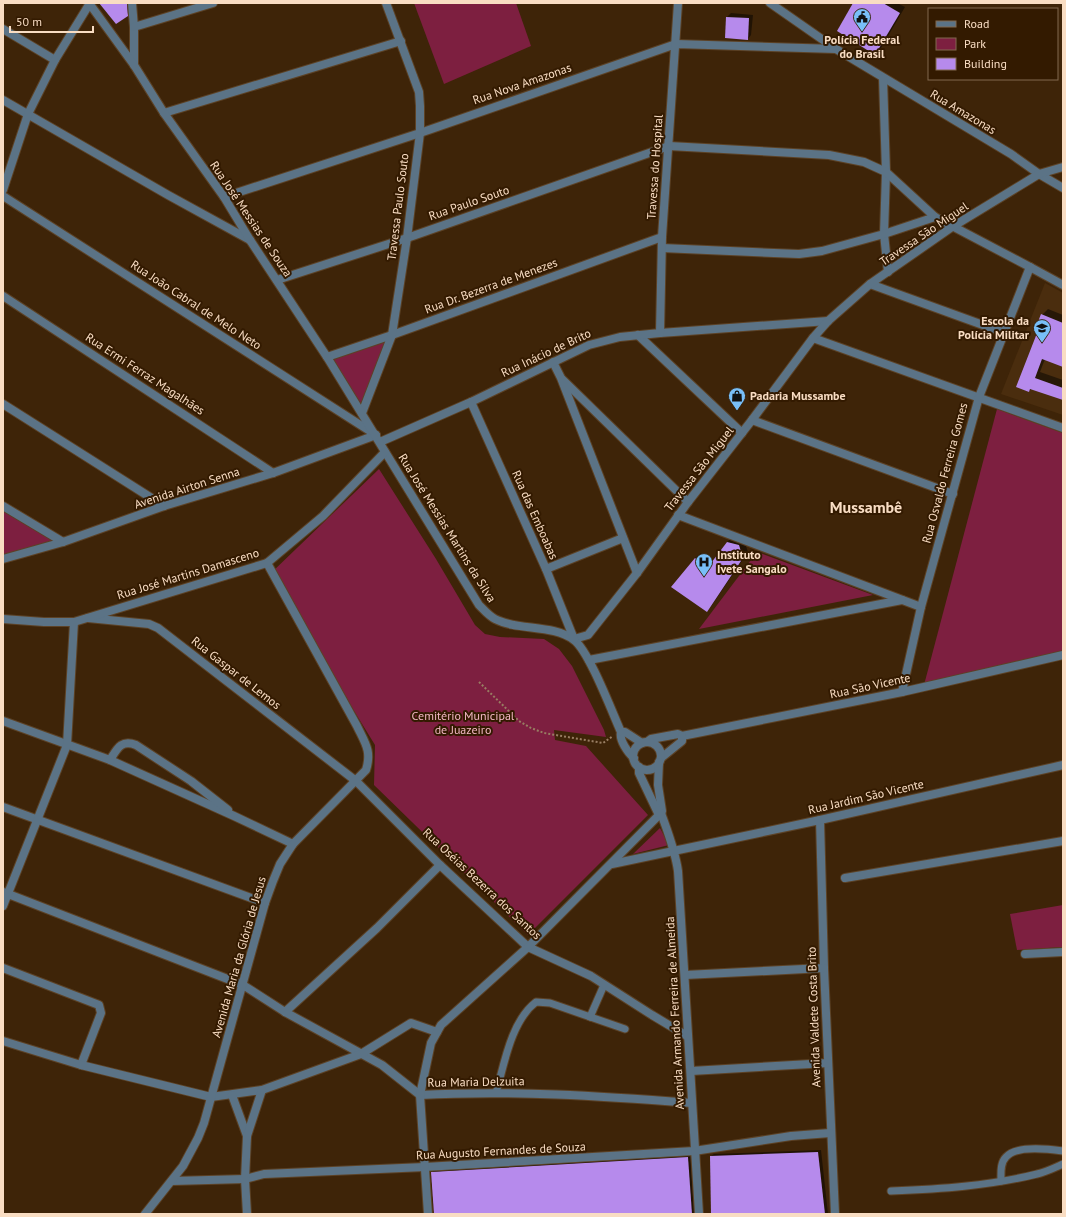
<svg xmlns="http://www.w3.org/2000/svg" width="1066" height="1217" font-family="'PT Sans',sans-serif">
	<rect width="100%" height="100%" fill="#3e2408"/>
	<path fill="#4a2d0e" d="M 1045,283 L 1063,293 L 1063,415 L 1001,394 Z"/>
	<g fill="#7d1f40">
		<path d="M 414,3 L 516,3 L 531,46 L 444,84 Z"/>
		<path d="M 392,335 L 362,413 L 327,357 Z"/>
		<path d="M 997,409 L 1063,433 L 1063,653 L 924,685 Z"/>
		<path d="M 379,469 L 436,559 L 475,625 L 485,634 L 500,637 L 544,639 L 559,649 L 572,666 L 604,730 L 606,737 L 554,730 L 555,740 L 586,746 L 648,815 L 528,935 L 374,785 L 375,745 L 270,574 Z"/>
		<path d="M 3,511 L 57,543 L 3,556 Z"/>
		<path d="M 757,552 L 873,595 L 699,629 Z"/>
		<path d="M 660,828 L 669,845 L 633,854 Z"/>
		<path d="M 1063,905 L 1063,947 L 1017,950 L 1010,914 Z"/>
	</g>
	<g fill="#0007">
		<path d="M 102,3 L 132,3 L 132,10 L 127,15 Z"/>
		<path d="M 854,3 L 897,3 L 905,7 L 881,48 L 875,53 Z"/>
		<path d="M 731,13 L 753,15 L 751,35 L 748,39 L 726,37 L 727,17 Z"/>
		<path d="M 1048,309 L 1063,315 L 1063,366 L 1045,359 L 1040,372 L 1063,380 L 1063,399 L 1032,388 L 1029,391 L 1042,315 Z"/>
		<path d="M 733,537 L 744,540 L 748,552 L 712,605 L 707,611 L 695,558 L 701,553 L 713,562 L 727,542 Z"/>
		<path d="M 821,1150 L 828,1214 L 712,1214 L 711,1156 L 714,1154 Z"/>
		<path d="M 690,1155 L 694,1214 L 435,1214 L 432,1173 L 434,1170 Z"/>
	</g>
	<g fill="#b68aec">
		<path d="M 99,3 L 127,3 L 128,16 L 116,24 Z"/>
		<path d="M 853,3 L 883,3 L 900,13 L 875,55 L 837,31 Z"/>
		<path d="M 726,17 L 749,18 L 748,40 L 725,38 Z"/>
		<path d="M 1041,314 L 1063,323 L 1063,367 L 1042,359 L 1035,378 L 1063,388 L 1063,400 L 1030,389 L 1029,392 L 1016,387 L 1039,328 L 1036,327 Z"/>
		<path d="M 727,542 L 739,545 L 743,558 L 707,612 L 671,587 L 695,558 L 708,567 Z"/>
		<path d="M 818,1152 L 825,1214 L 711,1214 L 710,1156 Z"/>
		<path d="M 688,1157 L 692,1214 L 434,1214 L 431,1172 Z"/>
	</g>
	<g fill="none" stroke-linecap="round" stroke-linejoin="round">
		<g stroke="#5c4226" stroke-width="9">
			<g id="service">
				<path d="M 590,1017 L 604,985"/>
				<path d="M 496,1093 C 504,1065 511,1021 536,1002 L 550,1003 L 625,1029"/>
				<path d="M 1001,1181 C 1001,1173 1000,1163 1006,1157 C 1016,1145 1049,1149 1063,1151"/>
				<path d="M 891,1191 C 940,1189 989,1186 1037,1174 C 1046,1172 1054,1168 1063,1164"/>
			</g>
		</g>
		<g stroke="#5c4226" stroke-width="10">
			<g id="minor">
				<path d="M 132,3 L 134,27 L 134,65"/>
				<path d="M 770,3 L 836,49 L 1011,154 L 1039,174 L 1063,188"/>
				<path d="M 134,27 L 213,3"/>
				<path d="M 3,29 L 55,60"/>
				<path d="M 883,78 L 886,172 L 884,234 L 888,272"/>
				<path d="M 3,100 L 168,195 L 250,240"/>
				<path d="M 164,113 L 401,41"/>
				<path d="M 3,190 L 28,114 L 55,60 L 90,3"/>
				<path d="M 3,196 L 376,435"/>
				<path d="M 224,197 L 420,133 L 676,44 L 836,49"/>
				<path d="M 662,248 L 774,253 L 799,254 L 822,251 L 884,234 L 935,217"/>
				<path d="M 277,280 L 407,238 L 669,146 L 829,155 L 864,162 L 886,172 L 935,217 L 1030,267 L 1063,285"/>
				<path d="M 870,284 L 1005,333"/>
				<path d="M 3,296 L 273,473"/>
				<path d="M 660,333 L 828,321"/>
				<path d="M 638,335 L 742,433"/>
				<path d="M 813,338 L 1063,428"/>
				<path d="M 327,357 L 392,335 L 662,237"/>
				<path d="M 553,362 L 561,378 L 637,573"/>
				<path d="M 563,380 L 688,502"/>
				<path d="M 3,404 L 164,506"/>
				<path d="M 362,413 L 392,335 L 407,238 L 420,133 L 420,106 L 419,92 L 386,3"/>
				<path d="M 752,420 L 953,494"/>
				<path d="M 380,442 L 471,402"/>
				<path d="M 3,506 L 63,542"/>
				<path d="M 678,515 L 921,607"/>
				<path d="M 3,559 L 63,542 L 164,506 L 273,473 L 376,435"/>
				<path d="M 546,569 L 623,538"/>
				<path d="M 88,618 L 149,624 L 158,628 L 356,781 L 440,865 L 528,947 L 591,976 L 652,1015 L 687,1036"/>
				<path d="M 574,639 L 588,635 L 637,573 L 688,502 L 752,420 L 813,338 L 828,321 L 870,284 L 952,227 L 1039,174 L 1063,167"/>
				<path d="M 589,660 L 902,600"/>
				<path d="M 902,692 L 921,607 L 979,397 L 1030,267"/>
				<path d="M 3,721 L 110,760 L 234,816 L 293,844"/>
				<path d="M 647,742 L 651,739 L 678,734 L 682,736 L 902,692 L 1063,655"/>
				<path d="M 661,758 L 682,741 L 682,736"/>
				<path d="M 110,760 C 117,749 121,739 136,745 L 191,781 L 228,810"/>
				<path d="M 3,807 L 265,903"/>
				<path d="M 820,820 L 824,968 L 835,1214"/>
				<path d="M 612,864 L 820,820 L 1063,765"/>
				<path d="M 845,878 L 1063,841"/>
				<path d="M 3,892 L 243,985 L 285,1012 L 382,1065 L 420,1095 C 511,1090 602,1096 692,1103"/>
				<path d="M 3,906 L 67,745 L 74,622"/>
				<path d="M 1025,954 L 1063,952"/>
				<path d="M 3,968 L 99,1005 L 101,1013 L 81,1065"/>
				<path d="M 685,975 L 824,968"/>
				<path d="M 285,1012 L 377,928 L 440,865"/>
				<path d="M 3,1041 L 81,1065 L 211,1097 L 262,1090 L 361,1054 L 411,1023 L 437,1032"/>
				<path d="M 691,1071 L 828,1063"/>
				<path d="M 232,1095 L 247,1136"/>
				<path d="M 172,1181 L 245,1179 L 264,1174 L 425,1167 L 694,1151 L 791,1136 L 830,1133"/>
				<path d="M 145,1214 L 183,1166 L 198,1138 L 204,1123 L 265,903 L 273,881 L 280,864 L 293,844 L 366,770 C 372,751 365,743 357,726 L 267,563"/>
				<path d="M 247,1214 L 245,1179 L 247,1136 L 262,1090"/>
				<path d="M 428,1214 L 420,1095 L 431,1043 L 441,1025 L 528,947 L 661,813"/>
			</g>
		</g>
		<g stroke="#5c4226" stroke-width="10">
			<g id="tertiary">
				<path d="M 89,3 L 134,65 L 164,113 L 224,197 L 250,240 L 327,357 L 479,605 C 484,610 489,616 495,619 C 518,631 553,624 574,640 C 589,651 612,712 621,732 C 619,740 628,753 634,758"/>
				<path d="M 3,619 L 44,622 L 74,622 L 267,563 L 323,516 L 385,452"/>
				<path d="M 574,639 L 546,569 L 471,402 L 589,345 L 620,337 L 660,333 L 662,237 L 678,3"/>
				<path d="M 621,732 L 625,732 L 642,743"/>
				<circle cx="647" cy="756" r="14"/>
				<path d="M 659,762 L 658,785 L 662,811 L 661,813"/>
				<path d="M 639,767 L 639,773 L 658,813 L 661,813 C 668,833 675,850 678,871 L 699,1214"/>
			</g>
		</g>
		<path stroke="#987d62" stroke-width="2" stroke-dasharray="2 2" stroke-linecap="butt" d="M 479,682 L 519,721 L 531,728 L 544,733 L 603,743 L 613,736"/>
		<use href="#service" stroke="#5b7386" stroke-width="7"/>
		<use href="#minor" stroke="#5b7386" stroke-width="8"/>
		<use href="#tertiary" stroke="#5b7386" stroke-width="8"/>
	</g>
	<defs>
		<g id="civic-pin" transform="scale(0.9)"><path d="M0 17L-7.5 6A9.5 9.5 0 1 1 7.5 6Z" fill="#78bff8" stroke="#331a00"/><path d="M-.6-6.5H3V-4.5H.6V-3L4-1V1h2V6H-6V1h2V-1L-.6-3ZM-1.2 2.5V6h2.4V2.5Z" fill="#111"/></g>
		<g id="school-pin" transform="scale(0.9)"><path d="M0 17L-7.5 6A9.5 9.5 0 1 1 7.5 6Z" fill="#78bff8" stroke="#331a00"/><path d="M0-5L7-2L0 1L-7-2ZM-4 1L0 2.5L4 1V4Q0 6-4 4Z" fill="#111"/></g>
		<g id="shop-pin" transform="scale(0.9)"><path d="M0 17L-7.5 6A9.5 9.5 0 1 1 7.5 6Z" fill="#78bff8" stroke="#331a00"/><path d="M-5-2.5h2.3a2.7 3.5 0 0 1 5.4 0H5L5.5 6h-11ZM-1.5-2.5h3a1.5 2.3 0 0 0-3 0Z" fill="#111"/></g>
		<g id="hospital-pin" transform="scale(0.9)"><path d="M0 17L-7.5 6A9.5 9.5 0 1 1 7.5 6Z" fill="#78bff8" stroke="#331a00"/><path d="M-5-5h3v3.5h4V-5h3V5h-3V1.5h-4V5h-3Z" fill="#111"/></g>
	</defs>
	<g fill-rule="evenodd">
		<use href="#civic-pin" x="862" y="17"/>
		<use href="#school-pin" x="1042" y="328"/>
		<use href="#shop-pin" x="737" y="396"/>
		<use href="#hospital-pin" x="704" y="562"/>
	</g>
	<g text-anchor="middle" stroke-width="4" stroke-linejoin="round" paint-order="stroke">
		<g font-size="12" font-weight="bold" fill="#f9ddc3" stroke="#331a00" text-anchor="start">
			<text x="862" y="44" text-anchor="middle">Polícia Federal<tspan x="862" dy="14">do Brasil</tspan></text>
			<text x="1029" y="325" text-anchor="end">Escola da<tspan x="1029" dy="14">Polícia Militar</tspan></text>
			<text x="750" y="400">Padaria Mussambe</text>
			<text x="717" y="559">Instituto<tspan x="717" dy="14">Ivete Sangalo</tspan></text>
		</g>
		<g font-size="12" fill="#f9ddc3" stroke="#331a00">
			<text transform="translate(522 84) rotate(-19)" y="4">Rua Nova Amazonas</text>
			<text transform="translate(963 112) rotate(31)" y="4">Rua Amazonas</text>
			<text transform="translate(655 167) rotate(-86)" y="4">Travessa do Hospital</text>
			<text transform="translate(469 203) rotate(-19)" y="4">Rua Paulo Souto</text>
			<text transform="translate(398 207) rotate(-83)" y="4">Travessa Paulo Souto</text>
			<text transform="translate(251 219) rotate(56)" y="4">Rua José Messias de Souza</text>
			<text transform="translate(924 234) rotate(-34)" y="4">Travessa São Miguel</text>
			<text transform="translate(491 286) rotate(-20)" y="4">Rua Dr. Bezerra de Menezes</text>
			<text transform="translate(196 305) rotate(33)" y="4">Rua João Cabral de Melo Neto</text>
			<text transform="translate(546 353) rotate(-25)" y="4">Rua Inácio de Brito</text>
			<text transform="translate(145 374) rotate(33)" y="4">Rua Ermi Ferraz Magalhães</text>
			<text transform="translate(699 469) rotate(-52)" y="4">Travessa São Miguel</text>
			<text transform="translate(945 473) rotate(-75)" y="4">Rua Osvaldo Ferreira Gomes</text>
			<text transform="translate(187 488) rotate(-18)" y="4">Avenida Airton Senna</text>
			<text transform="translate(535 515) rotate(66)" y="4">Rua das Emboabas</text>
			<text transform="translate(447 528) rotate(58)" y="4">Rua José Messias Martins da Silva</text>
			<text transform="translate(188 574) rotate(-17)" y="4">Rua José Martins Damasceno</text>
			<text transform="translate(236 673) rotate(38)" y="4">Rua Gaspar de Lemos</text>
			<text transform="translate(870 686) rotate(-12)" y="4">Rua São Vicente</text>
			<text transform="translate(866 797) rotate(-13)" y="4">Rua Jardim São Vicente</text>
			<text transform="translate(482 884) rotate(43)" y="4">Rua Oséias Bezerra dos Santos</text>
			<text transform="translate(239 957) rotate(-74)" y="4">Avenida Maria da Glória de Jesus</text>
			<text transform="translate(675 1013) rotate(-93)" y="4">Avenida Armando Ferreira de Almeida</text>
			<text transform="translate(814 1017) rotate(-92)" y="4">Avenida Valdete Costa Brito</text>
			<text transform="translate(476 1082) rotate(-1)" y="4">Rua Maria Delzuita</text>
			<text transform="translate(501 1151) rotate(-3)" y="4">Rua Augusto Fernandes de Souza</text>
		</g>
		<g font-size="12" fill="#f3b8c5" stroke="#331a00">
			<text x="463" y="720">Cemitério Municipal<tspan x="463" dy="14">de Juazeiro</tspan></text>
		</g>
		<g font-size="16" font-weight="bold" fill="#f9ddc3" stroke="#331a00">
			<text x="866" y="513">Mussambê</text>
		</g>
	</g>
	<rect width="1066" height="1217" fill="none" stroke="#f9ddc3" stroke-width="8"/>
	<rect x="928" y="8" width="130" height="72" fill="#331a00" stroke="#82684e"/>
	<rect x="936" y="21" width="20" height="6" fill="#5b7386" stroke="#82684e"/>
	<text x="964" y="28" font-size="12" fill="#f9ddc3">Road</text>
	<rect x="936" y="38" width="20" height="12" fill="#7d1f40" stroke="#82684e"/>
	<text x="964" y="48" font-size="12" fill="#f9ddc3">Park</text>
	<rect x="936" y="58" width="20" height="12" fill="#b68aec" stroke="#82684e"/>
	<text x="964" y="68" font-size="12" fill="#f9ddc3">Building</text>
	<path d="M10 26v6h83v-6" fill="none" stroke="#f9ddc3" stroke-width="2"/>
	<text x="16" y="26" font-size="12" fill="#f9ddc3" stroke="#331a00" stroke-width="3" paint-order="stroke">50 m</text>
</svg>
